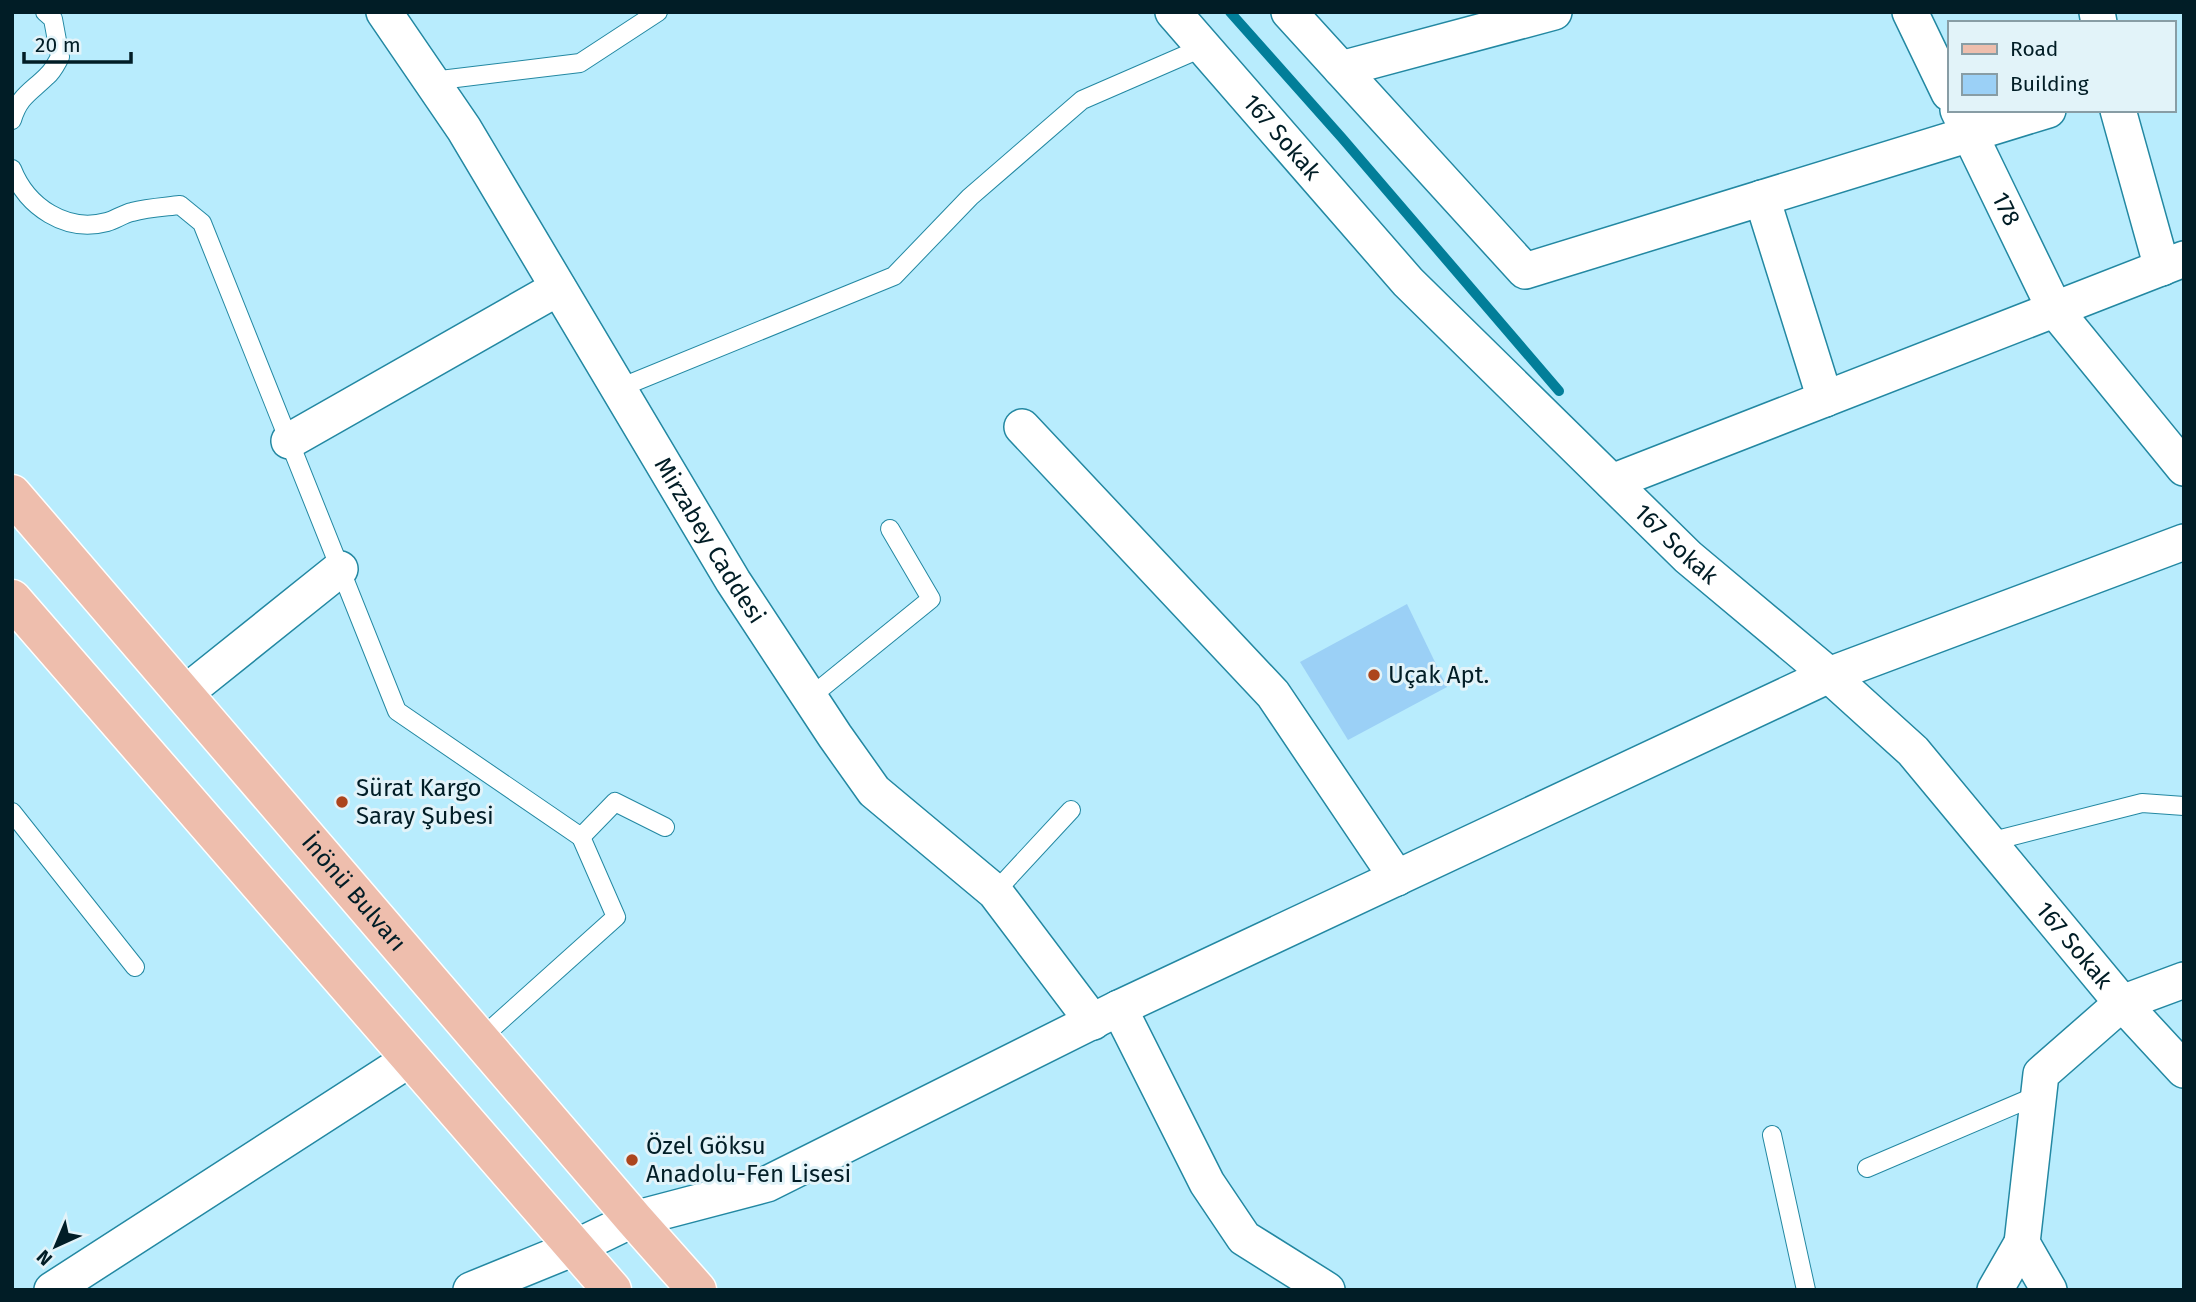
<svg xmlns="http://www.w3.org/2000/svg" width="2196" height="1302" font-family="'Fira Sans',sans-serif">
	<rect width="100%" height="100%" fill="#b8ecfd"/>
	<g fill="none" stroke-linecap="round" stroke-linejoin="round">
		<path stroke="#027e99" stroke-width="10" d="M 1230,12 L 1342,138 L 1559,391"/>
	</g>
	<path fill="#9bd0f6" d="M 1407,604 L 1447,687 L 1348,740 L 1300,662 Z"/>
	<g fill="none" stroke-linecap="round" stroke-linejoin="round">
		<g stroke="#2388a2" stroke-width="20">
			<g id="lane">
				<path d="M 432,81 L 580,63 L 658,12"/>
				<path d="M 12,120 C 19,96 31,92 47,76 C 53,71 56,64 60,57 L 53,19 L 45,12"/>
				<path d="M 12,169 C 27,207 66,233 107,222 C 115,220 123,214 132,212 C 147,208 164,207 180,205 L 202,223 L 397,711 L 581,837 L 615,802 L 665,827"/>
				<path d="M 617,389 L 894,276 L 970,197 L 1082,100 L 1204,47"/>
				<path d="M 809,698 L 931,599 L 890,529"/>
				<path d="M 12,812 L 135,967"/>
				<path d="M 1989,842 L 2142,803 L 2184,806"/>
				<path d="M 995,892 L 1071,810"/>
				<path d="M 480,1039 L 616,917 L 581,837"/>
				<path d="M 1772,1135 L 1806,1290"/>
				<path d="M 1867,1168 L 2038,1095"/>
			</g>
		</g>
		<g stroke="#2388a2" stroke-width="38">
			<g id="street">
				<path id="s1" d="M 384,12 L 464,129 L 733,581 L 835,736 L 874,791 L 995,892 L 1093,1022"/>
				<path id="s2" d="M 1173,12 L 1408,282 L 1688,557 L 1829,675 L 1913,751 L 2122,1003 L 2184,1070"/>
				<path d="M 1289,12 L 1525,271 L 2048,110"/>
				<path d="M 1910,12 L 1949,93"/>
				<path d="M 2097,12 L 2099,23"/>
				<path d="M 1341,69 L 1554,12"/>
				<path id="s3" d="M 1958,110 L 2055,310 L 2184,468"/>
				<path d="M 2118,110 L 2162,268"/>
				<path d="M 1762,198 L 1825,399"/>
				<path d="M 1022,427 L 1273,694 L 1397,878"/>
				<path d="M 289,441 L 558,288"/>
				<path d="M 1612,482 L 2184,259"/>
				<path d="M 184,694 L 340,569"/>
				<path d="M 1119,1008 L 1207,1183 L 1244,1238 L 1327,1290"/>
				<path d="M 52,1290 L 410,1059"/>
				<path d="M 471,1290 L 574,1248 L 634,1219 L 767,1184 L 1119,1008 L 1829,675 L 2184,542"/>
				<path d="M 1995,1290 L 2022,1243"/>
				<path d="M 2049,1290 L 2022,1243 L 2041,1074 L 2122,1003 L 2184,980"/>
			</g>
		</g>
		<g stroke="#fff" stroke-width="41">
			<g id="primary">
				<path id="s4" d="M 12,494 L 634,1219 L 697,1290"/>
				<path d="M 12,599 L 612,1290"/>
			</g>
		</g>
		<use href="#lane" stroke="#fff" stroke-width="18"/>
		<use href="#street" stroke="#fff" stroke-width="35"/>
		<use href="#primary" stroke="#eebead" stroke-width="38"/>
	</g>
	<g fill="#ac451d" stroke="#e2f3f9" stroke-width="2.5">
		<circle cx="1374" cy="675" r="7"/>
		<circle cx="342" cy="802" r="7"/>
		<circle cx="632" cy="1160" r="7"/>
	</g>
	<g text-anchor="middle" stroke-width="6" stroke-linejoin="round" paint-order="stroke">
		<g font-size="24" fill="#011d26" stroke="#e2f3f9">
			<text dy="8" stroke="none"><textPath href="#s2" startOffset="166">167 Sokak</textPath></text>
			<text dy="8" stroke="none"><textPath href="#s3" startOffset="110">178</textPath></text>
			<text dy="8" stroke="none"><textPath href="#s1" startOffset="621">Mirzabey Caddesi</textPath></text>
			<text dy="8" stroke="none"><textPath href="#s2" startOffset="733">167 Sokak</textPath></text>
			<text dy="8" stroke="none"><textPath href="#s4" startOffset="525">İnönü Bulvarı</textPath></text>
			<text dy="8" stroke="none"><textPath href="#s2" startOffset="1300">167 Sokak</textPath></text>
		</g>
		<g font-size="24" fill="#011d26" stroke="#e2f3f9" text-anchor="start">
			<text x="1388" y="683">Uçak Apt.</text>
			<text x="356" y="796">Sürat Kargo<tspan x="356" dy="28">Saray Şubesi</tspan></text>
			<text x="646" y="1154">Özel Göksu<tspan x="646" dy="28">Anadolu-Fen Lisesi</tspan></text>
		</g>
	</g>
	<rect width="2196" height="1302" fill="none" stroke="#011d26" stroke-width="28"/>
	<rect x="1948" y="21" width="228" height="91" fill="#e2f3f9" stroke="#889da5" stroke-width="2"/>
	<rect x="1962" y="44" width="35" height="10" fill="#eebead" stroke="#889da5" stroke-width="2"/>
	<text x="2010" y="56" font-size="21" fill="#011d26">Road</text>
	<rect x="1962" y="74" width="35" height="21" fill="#9bd0f6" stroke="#889da5" stroke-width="2"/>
	<text x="2010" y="91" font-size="21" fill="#011d26">Building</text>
	<g transform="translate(56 1246) rotate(224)" stroke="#e2f3f9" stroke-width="5" paint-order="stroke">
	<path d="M0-5L12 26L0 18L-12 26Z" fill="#011d26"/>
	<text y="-10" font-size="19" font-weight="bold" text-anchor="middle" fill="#011d26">N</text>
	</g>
	<path d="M24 52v10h107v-10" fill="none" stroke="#011d26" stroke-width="3.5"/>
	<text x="35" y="52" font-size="21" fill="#011d26" stroke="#e2f3f9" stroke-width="5" paint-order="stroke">20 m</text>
</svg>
